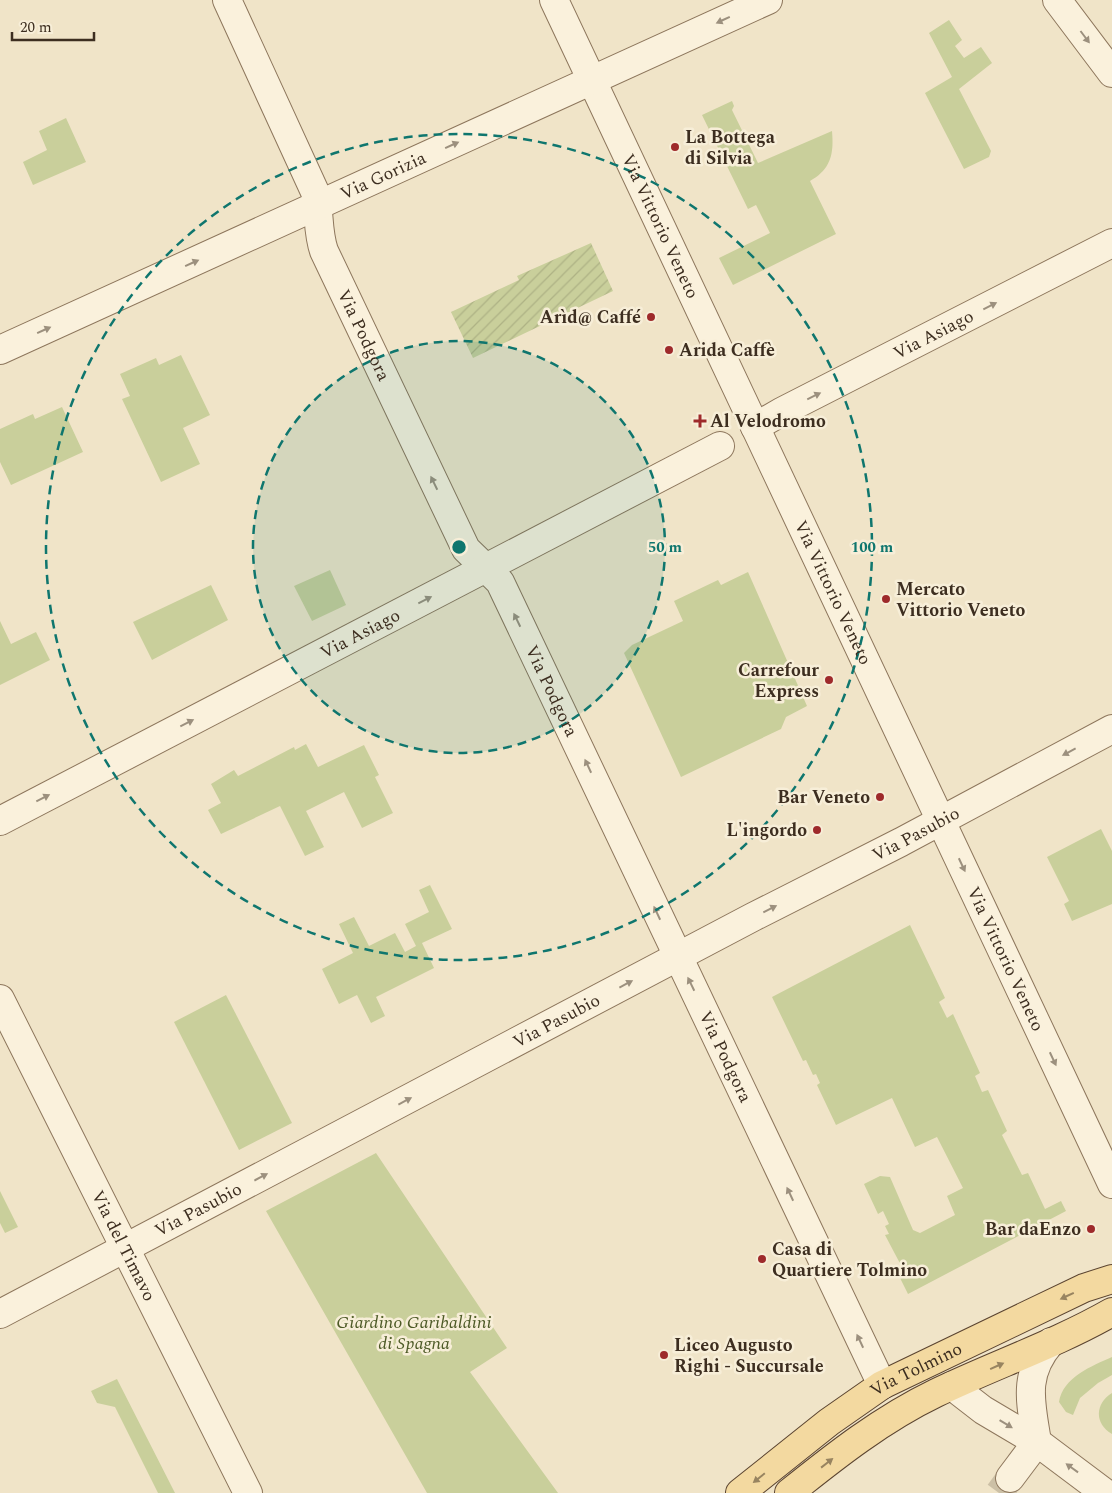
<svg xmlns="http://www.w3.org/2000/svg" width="1112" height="1493" font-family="Spectral,serif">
	<defs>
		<pattern id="garden-furrows" width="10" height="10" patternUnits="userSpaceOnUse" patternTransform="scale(1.25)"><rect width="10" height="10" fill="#c9cf9b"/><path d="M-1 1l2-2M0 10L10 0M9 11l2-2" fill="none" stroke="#aeb285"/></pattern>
	</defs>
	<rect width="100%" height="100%" fill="#f0e4c8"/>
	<g fill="#c9cf9b">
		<path d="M 949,20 L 962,40 L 955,46 L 964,58 L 981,47 L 992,63 L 959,89 L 991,151 L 989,157 L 964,169 L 925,93 L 952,77 L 929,33 Z"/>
		<path d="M 732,101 L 734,106 L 732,110 L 758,163 L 832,131 C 834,154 831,169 810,181 L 836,234 L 733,285 L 719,258 L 770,233 L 756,205 L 748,209 L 702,115 Z"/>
		<path d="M 66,118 L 86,162 L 33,185 L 23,162 L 47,150 L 39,131 Z"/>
		<path d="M 181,355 L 210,415 L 183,428 L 200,464 L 161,482 L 122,399 L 130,396 L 120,374 L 156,358 L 159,365 Z"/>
		<path d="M 62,407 L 83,452 L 11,485 L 0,462 L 0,429 L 33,414 L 35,419 Z"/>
		<path d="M 330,570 L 346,605 L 312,621 L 294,586 Z"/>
		<path d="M 748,572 L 807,706 L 786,717 L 781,729 L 681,777 L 624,653 L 632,645 L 683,621 L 674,601 L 718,580 L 721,585 Z"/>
		<path d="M 211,585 L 228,620 L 152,660 L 133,622 Z"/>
		<path d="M 0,621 L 11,644 L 36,632 L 50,660 L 0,685 Z"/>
		<path d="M 306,744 L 318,767 L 364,745 L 379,775 L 375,777 L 393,813 L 362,828 L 344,792 L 306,811 L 324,847 L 305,856 L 280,806 L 221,834 L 208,810 L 221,803 L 211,784 L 234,770 L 238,776 L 294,747 L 295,750 Z"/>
		<path d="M 1101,829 L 1112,851 L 1112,904 L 1072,921 L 1064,904 L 1069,901 L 1047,857 Z"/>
		<path d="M 430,885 L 452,929 L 422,943 L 434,968 L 376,997 L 385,1016 L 371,1023 L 357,995 L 339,1004 L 322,969 L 353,953 L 339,924 L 354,917 L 369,946 L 395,933 L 405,952 L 416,946 L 405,924 L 429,912 L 419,890 Z"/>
		<path d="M 910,925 L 945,998 L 939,1002 L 947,1018 L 953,1014 L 980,1073 L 975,1076 L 982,1092 L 988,1090 L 1007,1131 L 1002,1135 L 1022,1175 L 1028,1173 L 1045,1209 L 1061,1201 L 1066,1211 L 908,1294 L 898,1274 L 904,1271 L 885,1235 L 889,1234 L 885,1226 L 889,1224 L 883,1211 L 878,1214 L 864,1184 L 880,1176 L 890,1177 L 913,1230 L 920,1233 L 955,1215 L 947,1196 L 963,1188 L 937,1137 L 915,1147 L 892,1098 L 836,1125 L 817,1085 L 820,1083 L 816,1074 L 813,1075 L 806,1060 L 803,1061 L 772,997 Z"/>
		<path d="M 226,995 L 292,1123 L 239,1150 L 174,1022 Z"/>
		<path d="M 376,1153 L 507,1348 L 470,1372 L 558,1493 L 427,1493 L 266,1211 Z"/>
		<path d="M 0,1191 L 18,1227 L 5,1233 L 0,1223 Z"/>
		<path d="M 1112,1357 L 1112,1375 L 1098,1383 L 1080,1398 L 1073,1415 L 1066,1412 L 1059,1402 C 1063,1377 1092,1366 1112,1357 Z"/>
		<path d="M 117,1379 L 119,1383 L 175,1493 L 158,1493 L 115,1407 L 97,1403 L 91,1391 Z"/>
		<path d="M 1112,1393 L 1112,1434 C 1094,1424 1095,1403 1112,1393 Z"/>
	</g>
	<path fill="url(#garden-furrows)" d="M 591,243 L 613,291 L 473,358 L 451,312 L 519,280 L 517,276 Z"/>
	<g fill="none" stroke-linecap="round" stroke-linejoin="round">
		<path stroke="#ccc0a6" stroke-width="28" stroke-dasharray="28 14" stroke-linecap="butt" d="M 999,1493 L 1010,1478"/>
		<g stroke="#8d765c" stroke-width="30">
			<g id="minor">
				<path id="s1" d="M 227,0 L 315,192 C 320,211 317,231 324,251 L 466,549 L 500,582 L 882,1385"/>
				<path id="s2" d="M 554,0 L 1112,1184"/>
				<path d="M 1057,0 L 1112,73"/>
				<path id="s3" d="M 0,350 L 768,0"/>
				<path id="s4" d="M 755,427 L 783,411 L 1112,243"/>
				<path id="s5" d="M 0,821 L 720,446"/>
				<path id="s6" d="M 0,999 L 248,1493"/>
				<path id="s7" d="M 0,1314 L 753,917 L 901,842 L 1112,729"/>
				<path d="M 952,1386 L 983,1410 L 1037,1442 L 1105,1493"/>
				<path d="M 1037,1442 C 1031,1403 1022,1375 1051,1342"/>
				<path d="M 1010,1478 L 1037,1442"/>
			</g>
		</g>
		<g stroke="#5b4430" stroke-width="30">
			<g id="major">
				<path id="s8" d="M 740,1493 L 829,1422 L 882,1385 L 1084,1288 L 1112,1279"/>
				<path d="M 789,1493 C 835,1456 882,1419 936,1393 C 994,1365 1056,1344 1112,1312"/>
			</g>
		</g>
		<use href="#minor" stroke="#faf1dc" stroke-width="28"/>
		<use href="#major" stroke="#f3d9a0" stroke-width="28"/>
	</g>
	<defs><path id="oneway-solid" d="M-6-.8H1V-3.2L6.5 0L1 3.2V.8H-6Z" transform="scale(1.25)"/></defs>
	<g fill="#9c907e">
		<use href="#oneway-solid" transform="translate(723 20) rotate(155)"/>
		<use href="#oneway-solid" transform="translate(1085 37) rotate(53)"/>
		<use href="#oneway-solid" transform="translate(452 145) rotate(-24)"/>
		<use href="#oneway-solid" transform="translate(192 263) rotate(-24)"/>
		<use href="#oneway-solid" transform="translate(990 306) rotate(-27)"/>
		<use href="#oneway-solid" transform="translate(44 330) rotate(-24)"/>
		<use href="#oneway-solid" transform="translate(814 396) rotate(-26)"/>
		<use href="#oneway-solid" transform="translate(434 483) rotate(-116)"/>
		<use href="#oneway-solid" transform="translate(425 600) rotate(-27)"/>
		<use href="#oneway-solid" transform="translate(517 620) rotate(-116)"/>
		<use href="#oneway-solid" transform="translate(187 723) rotate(-27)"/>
		<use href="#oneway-solid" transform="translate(1069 752) rotate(152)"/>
		<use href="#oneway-solid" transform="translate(588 766) rotate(-115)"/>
		<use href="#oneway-solid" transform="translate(43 798) rotate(-27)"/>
		<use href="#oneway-solid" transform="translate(962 865) rotate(65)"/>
		<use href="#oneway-solid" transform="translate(770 909) rotate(-27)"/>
		<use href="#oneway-solid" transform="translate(657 913) rotate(-115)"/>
		<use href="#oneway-solid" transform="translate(626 984) rotate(-28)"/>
		<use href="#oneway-solid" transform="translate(691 984) rotate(-116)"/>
		<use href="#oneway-solid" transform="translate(1053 1059) rotate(65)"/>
		<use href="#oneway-solid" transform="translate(405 1101) rotate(-28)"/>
		<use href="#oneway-solid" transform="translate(261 1177) rotate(-28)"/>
		<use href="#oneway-solid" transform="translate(790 1194) rotate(-115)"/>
		<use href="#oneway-solid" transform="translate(860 1341) rotate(-115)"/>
		<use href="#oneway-solid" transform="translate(1006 1424) rotate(31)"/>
		<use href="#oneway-solid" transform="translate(1072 1468) rotate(-144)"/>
	</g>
	<g fill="#988460">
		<use href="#oneway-solid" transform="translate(1067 1296) rotate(155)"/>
		<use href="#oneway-solid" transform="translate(997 1366) rotate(-24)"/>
		<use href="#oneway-solid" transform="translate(827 1463) rotate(-38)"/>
		<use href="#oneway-solid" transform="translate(759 1478) rotate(141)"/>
	</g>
	<circle cx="459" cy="547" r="206" fill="#0f766e" fill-opacity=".12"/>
	<g fill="none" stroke="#0f766e" stroke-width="2.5" stroke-dasharray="9 6">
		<circle cx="459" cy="547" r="206"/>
		<circle cx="459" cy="547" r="413"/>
	</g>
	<g fill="#9e2a2b" stroke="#f7eed8" stroke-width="2">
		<circle cx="675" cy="147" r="5"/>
		<circle cx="651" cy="317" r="5"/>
		<circle cx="669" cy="350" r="5"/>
		<path d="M697.5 413.5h5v5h5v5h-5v5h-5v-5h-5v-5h5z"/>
		<circle cx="886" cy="599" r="5"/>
		<circle cx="829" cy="680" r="5"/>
		<circle cx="880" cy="797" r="5"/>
		<circle cx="817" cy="830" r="5"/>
		<circle cx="1091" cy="1229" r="5"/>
		<circle cx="762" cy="1259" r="5"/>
		<circle cx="664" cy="1355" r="5"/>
	</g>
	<g text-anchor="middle" stroke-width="5" stroke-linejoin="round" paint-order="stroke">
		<g font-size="18" font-weight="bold" fill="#3d2e20" stroke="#f7eed8" text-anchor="start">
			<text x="685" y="143">La Bottega<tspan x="685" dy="21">di Silvia</tspan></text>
			<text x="641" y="323" text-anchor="end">Arìd@ Caffé</text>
			<text x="679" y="356">Arida Caffè</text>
			<text x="710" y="427">Al Velodromo</text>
			<text x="896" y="595">Mercato<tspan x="896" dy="21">Vittorio Veneto</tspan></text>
			<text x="819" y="676" text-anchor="end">Carrefour<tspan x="819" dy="21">Express</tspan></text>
			<text x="870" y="803" text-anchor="end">Bar Veneto</text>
			<text x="807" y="836" text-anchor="end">L'ingordo</text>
			<text x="1081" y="1235" text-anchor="end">Bar daEnzo</text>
			<text x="772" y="1255">Casa di<tspan x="772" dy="21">Quartiere Tolmino</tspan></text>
			<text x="674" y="1351">Liceo Augusto<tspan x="674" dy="21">Righi - Succursale</tspan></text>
		</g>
		<g font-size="18" fill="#3d2e20" stroke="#f7eed8">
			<text dy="6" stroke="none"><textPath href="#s3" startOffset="421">Via Gorizia</textPath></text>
			<text dy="6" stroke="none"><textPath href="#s2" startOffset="250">Via Vittorio Veneto</textPath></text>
			<text dy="6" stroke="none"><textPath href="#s1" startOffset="364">Via Podgora</textPath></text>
			<text dy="6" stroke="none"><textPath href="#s4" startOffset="201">Via Asiago</textPath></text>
			<text dy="6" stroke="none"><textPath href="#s2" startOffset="655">Via Vittorio Veneto</textPath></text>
			<text dy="6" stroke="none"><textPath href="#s5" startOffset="406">Via Asiago</textPath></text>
			<text dy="6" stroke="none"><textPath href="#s1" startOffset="769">Via Podgora</textPath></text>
			<text dy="6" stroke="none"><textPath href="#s7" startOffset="1034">Via Pasubio</textPath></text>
			<text dy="6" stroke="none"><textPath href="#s2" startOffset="1060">Via Vittorio Veneto</textPath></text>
			<text dy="6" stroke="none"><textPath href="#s7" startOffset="629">Via Pasubio</textPath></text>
			<text dy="6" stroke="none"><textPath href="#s1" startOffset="1174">Via Podgora</textPath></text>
			<text dy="6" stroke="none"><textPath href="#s7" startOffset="224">Via Pasubio</textPath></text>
			<text dy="6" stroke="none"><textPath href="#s6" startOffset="276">Via del Timavo</textPath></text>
			<text dy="6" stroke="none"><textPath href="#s8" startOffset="216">Via Tolmino</textPath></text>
		</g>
		<g font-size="18" font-style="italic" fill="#4d5a26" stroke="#f7eed8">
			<text x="414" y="1328">Giardino Garibaldini<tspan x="414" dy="21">di Spagna</tspan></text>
		</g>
	</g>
	<circle cx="459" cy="547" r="8" fill="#0f766e" stroke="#f7eed8" stroke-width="2.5"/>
	<g font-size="15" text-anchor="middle" font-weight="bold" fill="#0f766e" stroke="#f7eed8" stroke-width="5" stroke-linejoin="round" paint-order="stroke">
		<text x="665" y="552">50 m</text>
		<text x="872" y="552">100 m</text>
	</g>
	<path d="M12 32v8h82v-8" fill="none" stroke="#3d2e20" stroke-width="2.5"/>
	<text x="20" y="32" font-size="15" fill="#3d2e20" stroke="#f7eed8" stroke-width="4" paint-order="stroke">20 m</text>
</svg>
